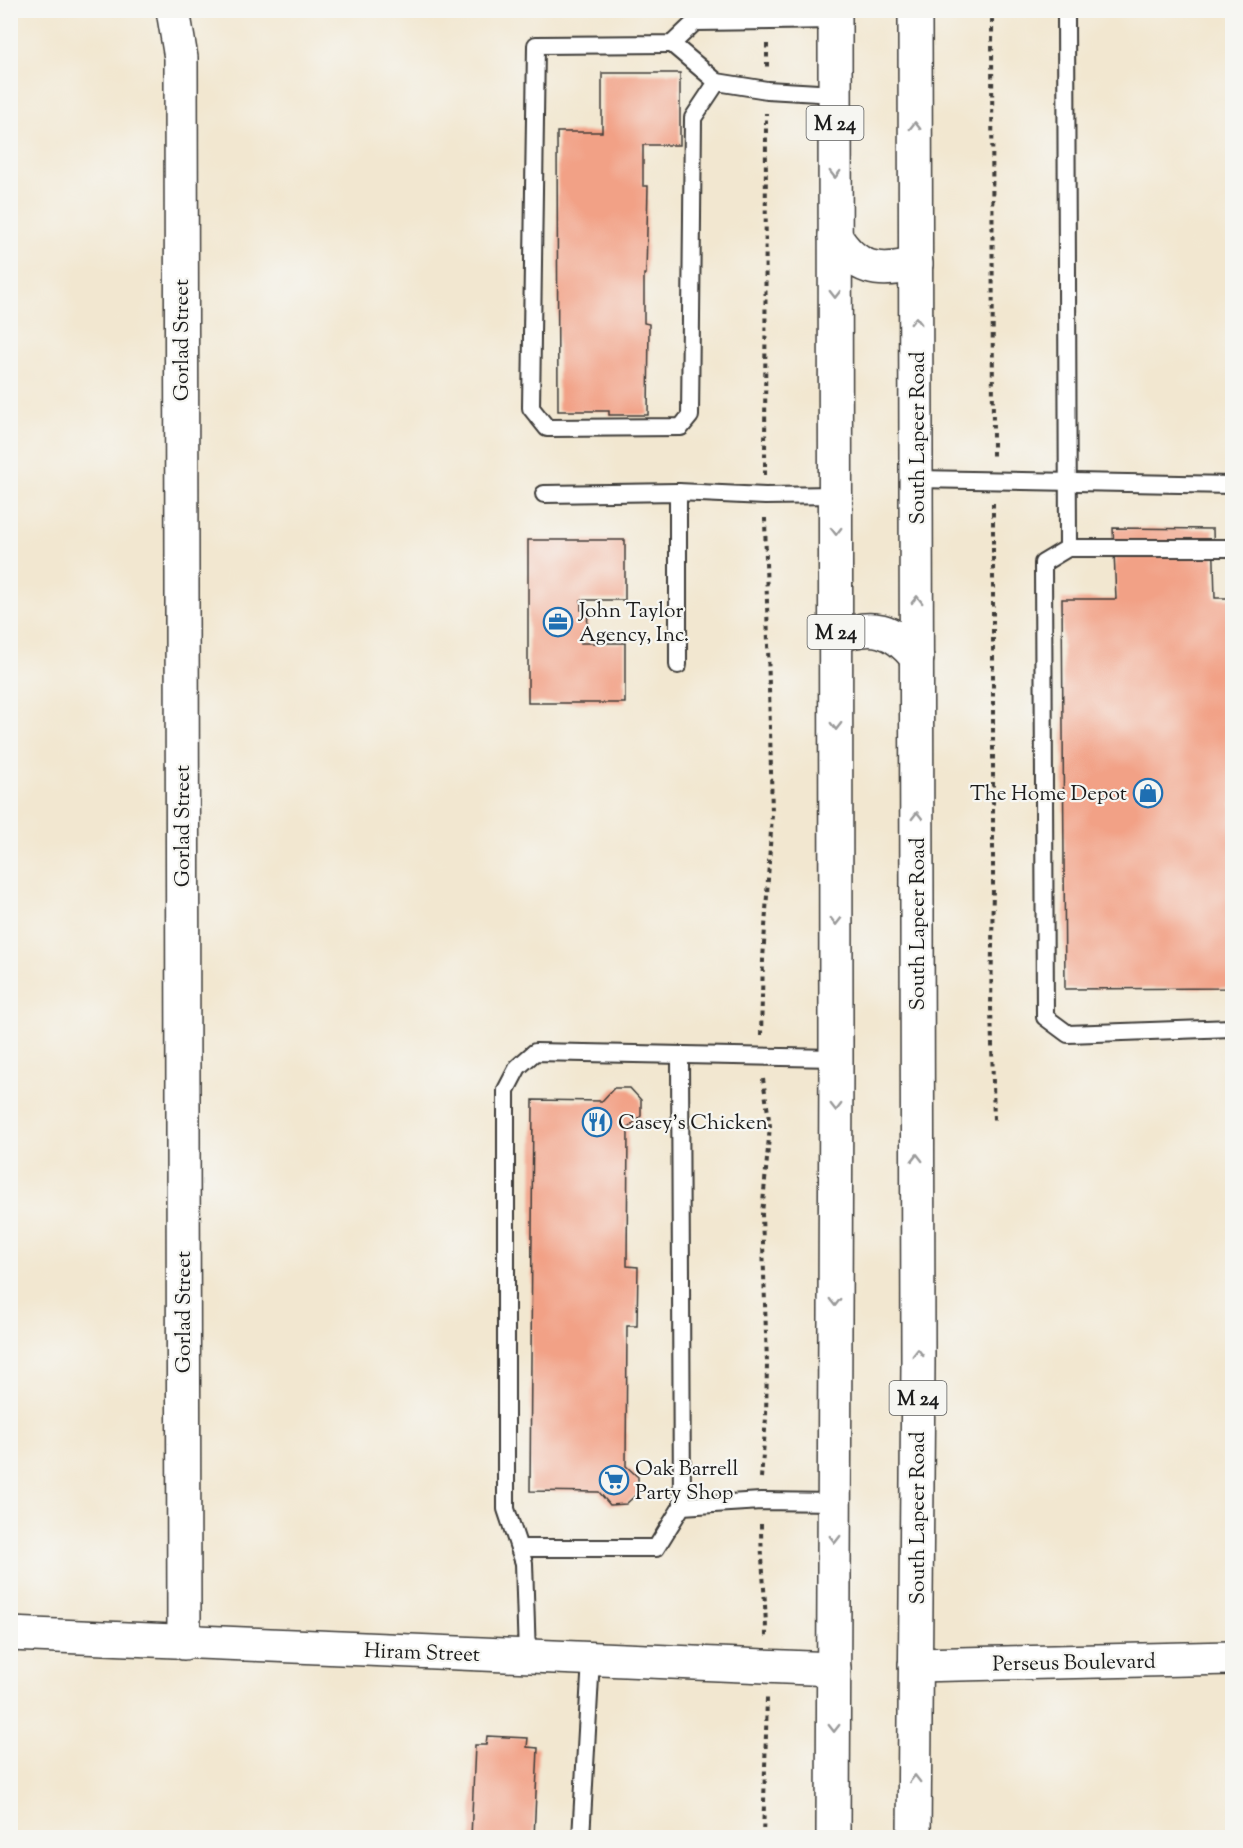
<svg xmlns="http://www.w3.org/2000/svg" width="1243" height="1848" font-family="'Sorts Mill Goudy',serif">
	<rect width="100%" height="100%" fill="#f6f6f2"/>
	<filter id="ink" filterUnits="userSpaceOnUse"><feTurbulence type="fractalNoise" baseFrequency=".0167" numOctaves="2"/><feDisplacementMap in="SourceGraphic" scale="12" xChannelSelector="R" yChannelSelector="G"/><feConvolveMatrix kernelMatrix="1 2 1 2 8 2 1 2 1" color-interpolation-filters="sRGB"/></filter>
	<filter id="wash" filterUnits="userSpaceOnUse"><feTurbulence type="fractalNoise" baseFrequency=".008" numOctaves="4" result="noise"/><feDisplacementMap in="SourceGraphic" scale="24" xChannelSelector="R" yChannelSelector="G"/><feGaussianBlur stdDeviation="1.35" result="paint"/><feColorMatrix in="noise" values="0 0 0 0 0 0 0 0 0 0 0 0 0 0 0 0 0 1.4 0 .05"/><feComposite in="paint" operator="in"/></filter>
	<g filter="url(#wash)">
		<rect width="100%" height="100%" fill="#f2e7d0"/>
		<g id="blocks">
			<g fill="#f2a186">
				<path d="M 602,73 L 680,73 L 680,145 L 643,145 L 643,186 L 648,186 L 646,274 L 644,274 L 644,323 L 649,324 L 648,415 L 609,415 L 609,411 L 558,411 L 557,132 L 602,132 Z"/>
				<path d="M 1113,528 L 1213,529 L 1215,598 L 1232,598 L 1232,988 L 1065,989 L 1062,599 L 1116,599 Z"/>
				<path d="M 528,540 L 625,540 L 625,600 L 581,600 L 581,610 L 588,610 L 587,633 L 581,633 L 581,643 L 625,643 L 625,703 L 528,703 Z"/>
				<path d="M 614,1088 L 630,1088 L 641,1100 L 641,1116 L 628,1128 L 627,1266 L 638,1267 L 637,1326 L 627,1326 L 626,1466 L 638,1477 L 638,1493 L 626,1504 L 610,1505 L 599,1492 L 530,1491 L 533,1100 L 602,1101 Z"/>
				<path d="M 487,1736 L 528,1738 L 527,1747 L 538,1748 L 534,1838 L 471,1838 L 475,1745 L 486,1745 Z"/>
			</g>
		</g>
	</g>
	<g filter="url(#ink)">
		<use href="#blocks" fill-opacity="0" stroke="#3c3a37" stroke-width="1.5"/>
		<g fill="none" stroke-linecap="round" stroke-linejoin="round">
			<g stroke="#3c3a37" stroke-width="20">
				<g id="lane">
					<path d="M 1066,10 L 1068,548"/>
					<path d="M 835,20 L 695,22 L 672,44 L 536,45 L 531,408 L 547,428 L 681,427 L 690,416 L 693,118 L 717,82 L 767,90 L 835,94"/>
					<path d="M 672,44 L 717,82"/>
					<path d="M 917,479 L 1232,485"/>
					<path d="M 544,494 L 678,492 L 765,496 L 836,495"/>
					<path d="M 1232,548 L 1068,548 L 1043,563 L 1045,1017 L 1068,1034 L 1232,1028"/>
					<path d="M 678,665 L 678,492"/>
					<path d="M 680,1055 L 682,1506"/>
					<path d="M 519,1548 L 656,1548 L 682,1506 L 761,1501 L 835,1502"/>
					<path d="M 527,1656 L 524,1563 L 506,1509 L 506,1090 L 518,1067 L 535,1052 L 836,1058"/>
					<path d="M 581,1838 L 591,1659"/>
				</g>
			</g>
			<g stroke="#3c3a37" stroke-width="36">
				<g id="street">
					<path d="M 173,10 L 181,58 L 184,1643"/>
					<path d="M 10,1634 L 834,1669"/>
					<path d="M 915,1665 L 1232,1658"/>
				</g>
			</g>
			<g stroke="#3c3a37" stroke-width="36">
				<g id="primary">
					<path d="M 835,236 C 856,270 878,274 916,264"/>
					<path d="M 836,637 C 872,623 893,628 917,658"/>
					<path d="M 833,1838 L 836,1058 L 835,10"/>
					<path d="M 914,1838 L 918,1362 L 915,10"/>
				</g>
			</g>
			<g stroke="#3c3a37" stroke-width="4" stroke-dasharray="4.5 4.5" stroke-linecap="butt">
				<path d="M 992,10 L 993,457"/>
				<path d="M 767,44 L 767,67"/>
				<path d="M 765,475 L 766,113"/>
				<path d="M 993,503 L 993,887 L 991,1007 L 994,1121"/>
				<path d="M 761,1035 L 763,960 L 772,814 L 765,518"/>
				<path d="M 761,1478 L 766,1418 L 767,1363 L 762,1214 L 770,1126 L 763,1079"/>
				<path d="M 761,1524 C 761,1562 766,1599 766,1637"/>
				<path d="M 763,1838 L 767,1698"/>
			</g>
			<use href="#lane" stroke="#fff" stroke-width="16"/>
			<use href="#street" stroke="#fff" stroke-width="33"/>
			<use href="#primary" stroke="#fff" stroke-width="33"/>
		</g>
		<defs><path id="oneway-chevron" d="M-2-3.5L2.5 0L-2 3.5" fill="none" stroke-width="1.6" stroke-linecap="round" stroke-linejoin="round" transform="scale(1.5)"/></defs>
		<g stroke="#999">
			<use href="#oneway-chevron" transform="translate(915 126) rotate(-90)"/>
			<use href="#oneway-chevron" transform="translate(835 174) rotate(90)"/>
			<use href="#oneway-chevron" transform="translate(835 294) rotate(90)"/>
			<use href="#oneway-chevron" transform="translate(916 321) rotate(-90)"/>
			<use href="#oneway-chevron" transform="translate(836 531) rotate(90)"/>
			<use href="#oneway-chevron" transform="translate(917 600) rotate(-90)"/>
			<use href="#oneway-chevron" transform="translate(836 726) rotate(90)"/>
			<use href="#oneway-chevron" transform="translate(917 816) rotate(-90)"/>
			<use href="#oneway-chevron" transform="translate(836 921) rotate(90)"/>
			<use href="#oneway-chevron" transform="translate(836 1107) rotate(90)"/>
			<use href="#oneway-chevron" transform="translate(917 1158) rotate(-90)"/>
			<use href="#oneway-chevron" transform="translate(835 1302) rotate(90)"/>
			<use href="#oneway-chevron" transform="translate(918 1353) rotate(-90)"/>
			<use href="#oneway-chevron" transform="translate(835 1539) rotate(90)"/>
			<use href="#oneway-chevron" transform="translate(834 1728) rotate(90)"/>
			<use href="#oneway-chevron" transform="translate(915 1779) rotate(-90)"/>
		</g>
	</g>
	<defs>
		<g id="office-ring" transform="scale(1.5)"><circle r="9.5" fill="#f6f6f2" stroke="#1f6fb2" stroke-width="1.5"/><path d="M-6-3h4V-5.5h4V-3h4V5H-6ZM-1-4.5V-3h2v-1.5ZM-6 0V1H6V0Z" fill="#1f6fb2"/></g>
		<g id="shop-ring" transform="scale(1.5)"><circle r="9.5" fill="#f6f6f2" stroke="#1f6fb2" stroke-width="1.5"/><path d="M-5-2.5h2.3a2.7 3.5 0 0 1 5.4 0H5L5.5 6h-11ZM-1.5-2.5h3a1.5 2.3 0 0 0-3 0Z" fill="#1f6fb2"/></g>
		<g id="restaurant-ring" transform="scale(1.5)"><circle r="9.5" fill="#f6f6f2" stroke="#1f6fb2" stroke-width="1.5"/><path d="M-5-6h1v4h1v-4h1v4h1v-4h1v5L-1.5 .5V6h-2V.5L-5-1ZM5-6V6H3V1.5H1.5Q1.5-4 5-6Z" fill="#1f6fb2"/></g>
		<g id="supermarket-ring" transform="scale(1.5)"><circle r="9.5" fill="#f6f6f2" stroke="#1f6fb2" stroke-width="1.5"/><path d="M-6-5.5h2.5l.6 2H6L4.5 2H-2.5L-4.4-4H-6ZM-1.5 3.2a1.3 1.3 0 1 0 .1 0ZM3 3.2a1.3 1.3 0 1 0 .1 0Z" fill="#1f6fb2"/></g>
	</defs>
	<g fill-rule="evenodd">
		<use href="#office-ring" x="558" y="622"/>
		<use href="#shop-ring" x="1148" y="793"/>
		<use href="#restaurant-ring" x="597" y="1122"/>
		<use href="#supermarket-ring" x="614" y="1480"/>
	</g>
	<g text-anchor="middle" stroke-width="4.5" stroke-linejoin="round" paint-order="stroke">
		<g fill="#f6f6f2" stroke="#5d5d5c" stroke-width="1.5">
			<rect x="806.5" y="106" width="57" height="34" rx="4.5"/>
			<rect x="807.5" y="615" width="57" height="34" rx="4.5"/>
			<rect x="889.5" y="1381" width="57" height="34" rx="4.5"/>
		</g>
		<g font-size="20" font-weight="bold" fill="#1c1c1c">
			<text x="835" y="130">M 24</text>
			<text x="836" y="639">M 24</text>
			<text x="918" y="1405">M 24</text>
		</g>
		<g font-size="21" fill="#1c1c1c" stroke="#f6f6f2">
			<text transform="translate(181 340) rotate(-90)" y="7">Gorlad Street</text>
			<text transform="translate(917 438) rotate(-90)" y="7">South Lapeer Road</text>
			<text transform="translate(182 826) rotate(-90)" y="7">Gorlad Street</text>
			<text transform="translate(917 924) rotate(-90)" y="7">South Lapeer Road</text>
			<text transform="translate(183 1312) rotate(-90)" y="7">Gorlad Street</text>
			<text transform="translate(917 1518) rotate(-90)" y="7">South Lapeer Road</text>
			<text transform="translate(422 1652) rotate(2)" y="7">Hiram Street</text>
			<text transform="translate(1074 1662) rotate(-1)" y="7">Perseus Boulevard</text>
		</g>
		<g font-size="21" fill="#1c1c1c" stroke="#f6f6f2" text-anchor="start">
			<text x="579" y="617">John Taylor<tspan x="579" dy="24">Agency, Inc.</tspan></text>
			<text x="1127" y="800" text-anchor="end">The Home Depot</text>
			<text x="618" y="1129">Casey's Chicken</text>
			<text x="635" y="1475">Oak Barrell<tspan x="635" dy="24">Party Shop</tspan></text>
		</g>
	</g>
	<rect width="1243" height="1848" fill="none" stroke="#f6f6f2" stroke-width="36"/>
</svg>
